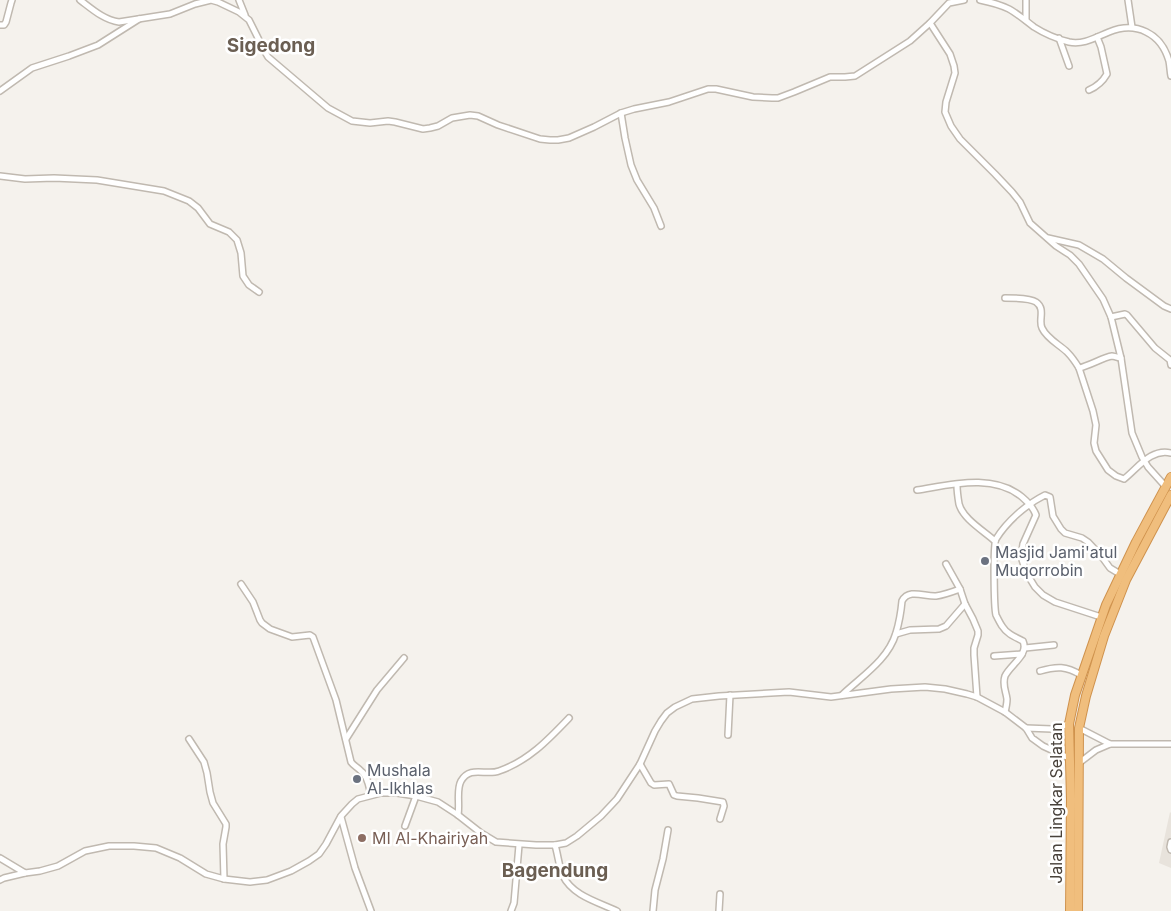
<svg xmlns="http://www.w3.org/2000/svg" width="1171" height="911" font-family="Inter,sans-serif">
	<rect width="100%" height="100%" fill="#f5f2ed"/>
	<path fill="#e8e3dc" d="M 1170,812 L 1171,813 L 1171,868 L 1159,863 Z"/>
	<g fill="none" stroke-linecap="round" stroke-linejoin="round">
		<g stroke="#c0b9b0" stroke-width="8">
			<g id="minor">
				<path d="M 80,0 C 92,9 104,20 119,22 L 170,14 L 195,4 L 211,0 L 218,2 L 239,12 L 249,20 L 265,52 L 268,57 L 328,108 L 352,121 L 370,123 L 388,121 L 395,122 L 423,129 L 430,128 L 438,126 L 452,118 L 470,115 L 478,116 L 498,125 L 540,139 L 550,140 L 558,140 L 569,138 L 594,127 L 621,113 L 634,109 L 669,102 L 708,89 L 716,89 L 753,97 L 772,98 L 778,98 L 794,92 L 830,77 L 845,77 L 855,76 L 910,41 L 930,23 L 949,3 L 964,0"/>
				<path d="M 239,0 L 245,15"/>
				<path d="M 980,0 C 990,2 1001,5 1009,9 C 1018,14 1026,21 1034,27 C 1045,34 1057,39 1069,42 C 1084,45 1096,37 1109,32 C 1136,21 1161,33 1169,61 C 1170,66 1170,71 1171,76"/>
				<path d="M 1128,0 L 1132,27"/>
				<path d="M 1026,20 L 1026,0"/>
				<path d="M 930,23 L 950,54 L 954,66 L 955,73 L 946,102 L 945,112 L 951,126 L 960,139 L 995,174 L 1012,192 L 1020,202 L 1030,223 L 1056,246 L 1070,255 L 1079,264 L 1103,299 L 1111,317 L 1125,314 L 1127,315 L 1155,348 L 1170,360 L 1171,365"/>
				<path d="M 0,25 L 4,25 L 6,22 L 11,3 L 12,0"/>
				<path d="M 1059,38 L 1069,66"/>
				<path d="M 1089,90 C 1096,87 1103,81 1107,74 L 1101,47 L 1097,37"/>
				<path d="M 0,91 L 32,68 L 69,56 L 98,45 L 139,19"/>
				<path d="M 621,113 L 625,138 L 631,165 L 637,180 L 654,208 L 661,226"/>
				<path d="M 0,176 L 25,179 L 54,178 L 97,180 L 164,191 L 189,201 L 198,208 L 210,224 L 229,232 L 237,240 L 241,253 L 243,276 L 249,285 L 259,292"/>
				<path d="M 1048,238 L 1079,245 L 1103,259 L 1126,278 L 1164,306 L 1171,309"/>
				<path d="M 1005,298 C 1013,298 1030,298 1036,302 C 1046,309 1038,320 1042,328 C 1047,339 1060,345 1067,352 C 1072,357 1076,363 1079,368 C 1089,366 1104,357 1112,356 C 1113,356 1120,358 1121,358"/>
				<path d="M 1111,317 L 1121,358 L 1132,433 L 1142,457 L 1148,467 L 1166,487"/>
				<path d="M 1079,368 L 1093,411 L 1096,425 L 1094,443 L 1096,451 L 1108,470 L 1116,476 L 1124,479 C 1138,468 1151,448 1171,453"/>
				<path d="M 957,485 C 957,491 958,498 959,504 C 963,519 984,531 995,541"/>
				<path d="M 917,490 C 950,485 993,473 1022,497 C 1028,502 1033,507 1036,515 L 1023,544 L 1021,557 L 1027,574 L 1035,587 L 1043,595 L 1055,602 L 1101,617"/>
				<path d="M 946,564 L 960,589 L 965,604 L 973,619 L 978,631 L 978,635 L 974,648 L 974,655 L 977,697"/>
				<path d="M 241,584 L 253,602 L 260,620 L 262,623 L 270,629 L 292,637 L 310,635 L 313,637 L 336,700 L 351,762 C 354,766 357,767 361,771 C 368,776 369,787 371,795"/>
				<path d="M 896,634 L 910,630 L 939,629 L 946,626 L 965,604"/>
				<path d="M 1025,648 L 1054,645"/>
				<path d="M 994,656 L 1022,654"/>
				<path d="M 1040,671 C 1057,666 1066,666 1081,675"/>
				<path d="M 842,695 C 862,676 888,660 896,633 C 899,623 901,612 902,601 C 909,588 925,597 936,596 C 944,595 952,592 960,589"/>
				<path d="M 1005,712 C 1006,708 1007,703 1007,699 C 1006,691 1002,685 1005,676 C 1011,664 1029,655 1023,641 C 1015,637 1007,634 1002,626 C 1000,623 998,619 996,615 C 994,608 993,544 996,539 C 1007,521 1027,504 1045,495 L 1050,497 L 1053,516 L 1061,529 L 1065,533 L 1082,538 L 1088,542 L 1102,557 L 1110,568 L 1120,574"/>
				<path d="M 1026,728 L 1052,729 L 1069,724"/>
				<path d="M 1079,728 L 1110,744 L 1171,744"/>
				<path d="M 728,735 L 730,695"/>
				<path d="M 189,739 L 204,762 L 207,773 L 210,792 L 213,803 L 226,824 L 226,827 L 223,844 L 224,879"/>
				<path d="M 346,739 L 377,690 L 404,658"/>
				<path d="M 1079,763 L 1096,750 L 1110,744"/>
				<path d="M 640,764 L 651,783 L 654,785 L 669,784 L 674,795 L 677,796 L 698,798 L 723,802 L 724,806 L 720,819"/>
				<path d="M 458,815 C 460,804 456,790 461,781 C 470,765 486,776 499,771 C 528,761 548,740 569,718"/>
				<path d="M 341,817 L 355,868 L 371,911"/>
				<path d="M 405,826 L 416,796"/>
				<path d="M 1171,842 L 1170,847 L 1171,850"/>
				<path d="M 555,845 C 558,855 559,867 563,876 C 573,896 598,902 617,911"/>
				<path d="M 0,858 L 25,873 L 40,871 L 58,866 L 85,851 L 109,846 L 134,846 L 156,848 L 180,858 L 206,874 L 224,879 L 250,882 L 267,880 L 291,871 L 309,861 L 319,854 L 326,844 L 341,816 L 352,804 L 358,799 L 381,793 L 397,793 L 416,796 L 438,802 L 458,815 L 481,833 L 496,842 L 536,845 L 555,845 L 566,843 L 577,836 L 601,816 L 617,799 L 640,764 L 655,731 L 661,721 L 667,713 L 675,707 L 692,699 L 719,696 L 789,692 L 831,697 L 891,689 L 925,687 L 945,689 L 967,694 L 977,697 L 1005,712 L 1026,728 L 1032,738 L 1043,746 L 1069,758"/>
				<path d="M 0,880 L 4,878 L 25,873"/>
				<path d="M 511,911 L 514,903 L 519,845"/>
				<path d="M 653,911 L 655,890 L 663,859 L 668,830"/>
				<path d="M 719,911 L 720,894"/>
			</g>
		</g>
		<g stroke="#cf924d" stroke-width="10">
			<g id="highway">
				<path d="M 1070,911 L 1071,799 L 1069,724 L 1075,695 L 1106,605 L 1136,542 L 1171,477"/>
				<path d="M 1078,911 L 1079,728 L 1086,696 L 1104,636 L 1126,580 L 1171,495"/>
			</g>
		</g>
		<use href="#minor" stroke="#fff" stroke-width="5"/>
		<use href="#highway" stroke="#f0be7d" stroke-width="8"/>
	</g>
	<g fill="#6b7280" stroke="#fff" stroke-width="2">
		<circle cx="985" cy="561" r="5"/>
		<circle cx="357" cy="779" r="5"/>
	</g>
	<circle fill="#8d6e63" stroke="#fff" stroke-width="2" cx="362" cy="838" r="5"/>
	<g text-anchor="middle" stroke-width="5" stroke-linejoin="round" paint-order="stroke">
		<g font-size="16" fill="#5b616d" stroke="#fff" text-anchor="start">
			<text x="995" y="558">Masjid Jami'atul<tspan x="995" dy="18">Muqorrobin</tspan></text>
			<text x="367" y="776">Mushala<tspan x="367" dy="18">Al-Ikhlas</tspan></text>
		</g>
		<g font-size="16" fill="#49423b" stroke="#fff">
			<text transform="translate(1056 803) rotate(-90)" y="6">Jalan Lingkar Selatan</text>
		</g>
		<g font-size="16" fill="#785e54" stroke="#fff" text-anchor="start">
			<text x="372" y="844">MI Al-Khairiyah</text>
		</g>
		<g font-size="19" font-weight="bold" fill="#6b5f53" stroke="#fff">
			<text x="271" y="52">Sigedong</text>
			<text x="555" y="877">Bagendung</text>
		</g>
	</g>
</svg>
